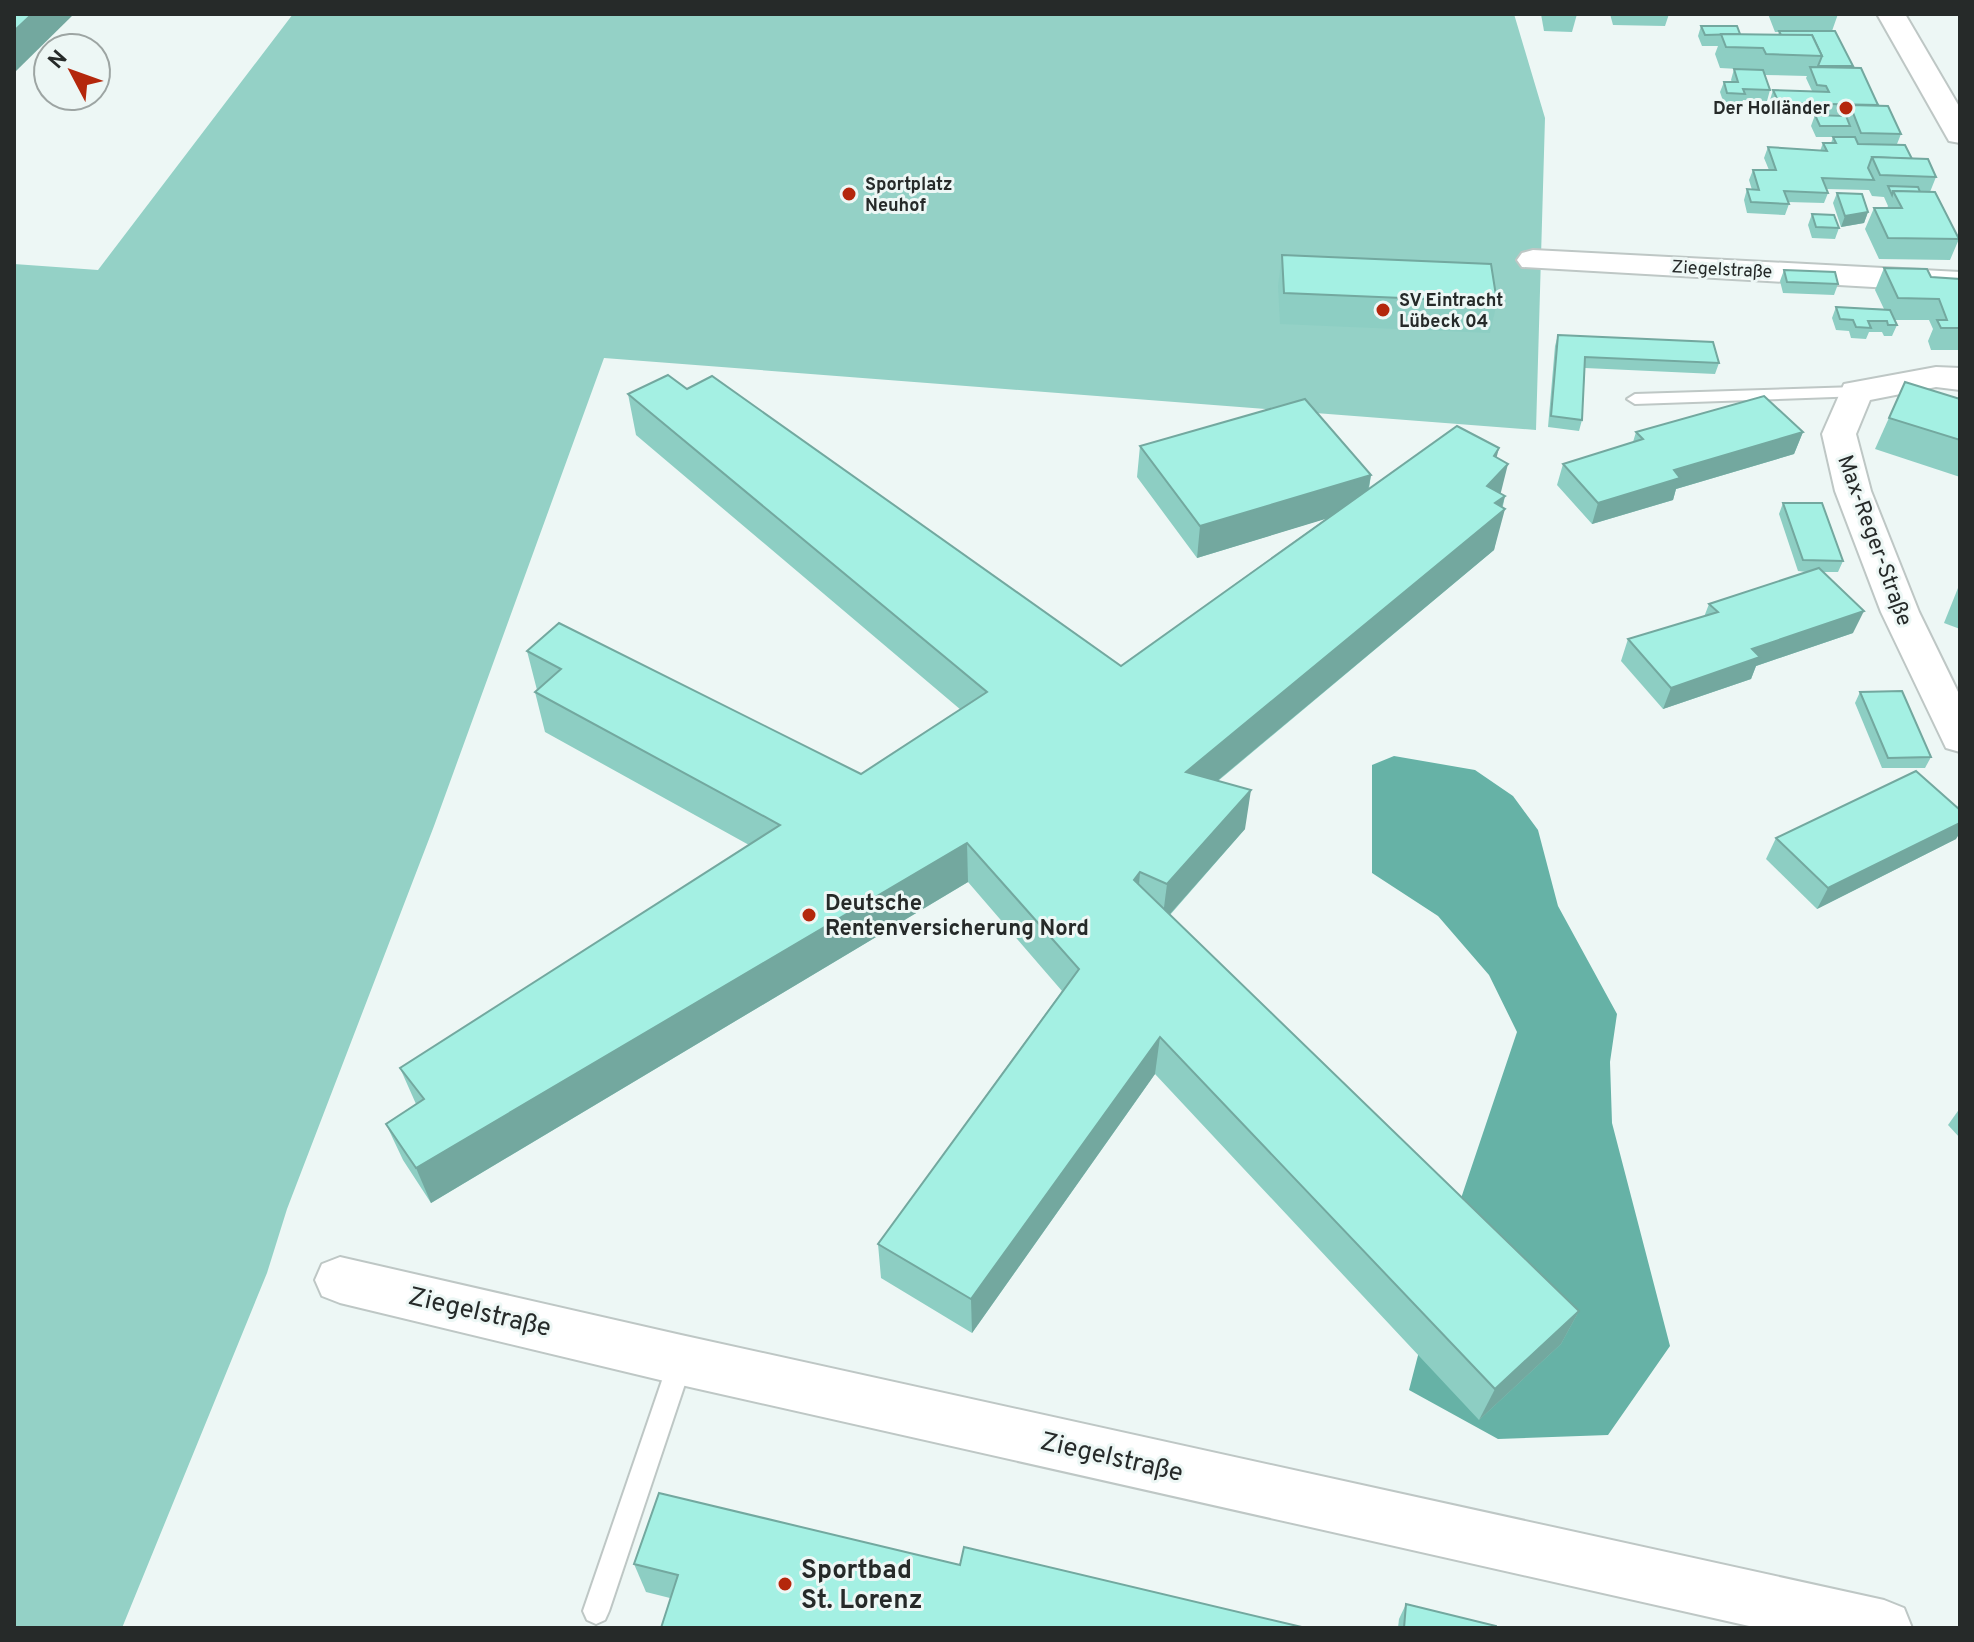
<svg xmlns="http://www.w3.org/2000/svg" width="1974" height="1642" font-family="Overpass,sans-serif">
	<rect width="100%" height="100%" fill="#edf7f5"/>
	<path fill="#94d1c6" d="M 293,14 L 1514,14 L 1545,118 L 1536,430 L 604,358 L 434,826 L 287,1209 L 267,1273 L 122,1628 L 14,1628 L 14,264 L 98,270 Z"/>
	<path fill="#66b2a6" d="M 1394,756 L 1475,770 L 1513,796 L 1538,830 L 1558,906 L 1617,1014 L 1610,1062 L 1612,1123 L 1670,1346 L 1608,1435 L 1498,1439 L 1409,1390 L 1451,1228 L 1517,1032 L 1489,975 L 1438,916 L 1372,873 L 1372,765 Z"/>
	<g fill="none" stroke-linecap="round" stroke-linejoin="round">
		<g stroke="#bec7c5" stroke-width="4">
			<g id="lane">
				<path d="M 1856,387 L 1862,388 L 1862,396 L 1635,404 L 1627,399 L 1635,394 Z"/>
				<path d="M 681,1348 L 690,1352 L 693,1360 L 609,1611 L 605,1620 L 596,1624 L 587,1620 L 583,1611 L 669,1360 L 672,1352 Z"/>
			</g>
		</g>
		<g stroke="#bec7c5" stroke-width="4">
			<g id="street">
				<path d="M 1533,250 L 1960,272 L 1960,292 L 1522,267 L 1517,260 L 1522,253 Z"/>
				<path d="M 1936,367 L 1960,368 L 1960,390 L 1936,387 L 1870,400 L 1856,434 L 1871,491 L 1919,612 L 1960,696 L 1960,752 L 1946,748 L 1881,612 L 1835,491 L 1822,434 L 1844,384 Z"/>
				<path d="M 340,1257 L 681,1335 L 1884,1600 L 1904,1608 L 1912,1628 L 1758,1628 L 681,1385 L 340,1303 L 322,1296 L 315,1280 L 322,1264 Z"/>
			</g>
		</g>
		<g stroke="#bec7c5" stroke-width="4">
			<path id="secondary" d="M 1877,14 L 1905,14 L 1960,108 L 1960,143 L 1949,141 L 1945,134 Z"/>
		</g>
		<use href="#lane" fill="#fff" fill-rule="evenodd"/>
		<use href="#street" fill="#fff" fill-rule="evenodd"/>
		<use href="#secondary" fill="#fff" fill-rule="evenodd"/>
	</g>
	<g fill="#8dcec3">
		<path d="M 1541,14 L 1577,14 L 1572,32 L 1544,31 Z"/>
		<path d="M 1610,14 L 1669,14 L 1665,26 L 1613,25 Z"/>
		<path d="M 1768,14 L 1838,14 L 1832,31 L 1853,66 L 1852,68 L 1901,134 L 1897,144 L 1912,159 L 1936,177 L 1930,192 L 1959,239 L 1950,260 L 1879,259 L 1865,229 L 1874,208 L 1887,208 L 1888,206 L 1884,197 L 1872,196 L 1869,190 L 1826,189 L 1828,193 L 1824,203 L 1788,202 L 1789,204 L 1785,215 L 1747,213 L 1744,200 L 1747,189 L 1752,190 L 1749,180 L 1753,170 L 1769,170 L 1764,158 L 1768,147 L 1820,151 L 1823,143 L 1831,143 L 1833,137 L 1816,137 L 1811,126 L 1815,115 L 1846,115 L 1775,114 L 1770,100 L 1773,90 L 1812,91 L 1806,78 L 1807,76 L 1765,75 L 1770,90 L 1767,101 L 1743,100 L 1741,105 L 1724,104 L 1720,92 L 1724,82 L 1732,82 L 1731,80 L 1734,69 L 1757,70 L 1720,68 L 1715,54 L 1718,46 L 1702,46 L 1698,36 L 1701,26 L 1740,34 L 1778,35 L 1779,32 L 1775,32 Z"/>
		<path d="M 1837,193 L 1868,212 L 1864,223 L 1841,227 L 1833,203 Z"/>
		<path d="M 1812,214 L 1839,228 L 1835,239 L 1812,238 L 1808,225 Z"/>
		<path d="M 1282,255 L 1497,302 L 1490,333 L 1280,324 L 1278,286 Z"/>
		<path d="M 1884,268 L 1931,277 L 1960,279 L 1960,350 L 1931,350 L 1928,341 L 1933,329 L 1929,320 L 1894,320 L 1897,325 L 1892,336 L 1884,336 L 1882,332 L 1869,332 L 1866,339 L 1851,338 L 1849,331 L 1836,330 L 1832,318 L 1836,307 L 1884,309 L 1875,290 Z"/>
		<path d="M 1784,270 L 1838,284 L 1834,295 L 1783,293 L 1780,281 Z"/>
		<path d="M 1558,335 L 1719,363 L 1715,374 L 1585,368 L 1582,420 L 1579,431 L 1548,427 L 1555,346 Z"/>
		<path d="M 1905,382 L 1960,399 L 1960,477 L 1875,449 Z"/>
		<path d="M 687,389 L 1121,666 L 1327,518 L 1197,558 L 1137,477 L 1140,446 L 1371,475 L 1369,489 L 1496,457 L 1500,493 L 1505,496 L 1494,550 L 1218,781 L 1245,829 L 1170,915 L 1579,1311 L 1561,1344 L 1479,1420 L 1155,1074 L 972,1333 L 881,1278 L 878,1244 L 1062,991 L 968,882 L 431,1203 L 403,1160 L 386,1124 L 416,1104 L 400,1068 L 749,845 L 545,732 L 535,692 L 537,690 L 527,651 L 861,774 L 961,710 L 636,435 L 628,394 Z"/>
		<path d="M 1636,432 L 1803,432 L 1794,454 L 1676,489 L 1673,500 L 1592,524 L 1557,485 L 1563,464 L 1633,442 Z"/>
		<path d="M 1783,503 L 1843,561 L 1838,572 L 1823,572 L 1853,633 L 1756,666 L 1751,679 L 1663,709 L 1621,661 L 1628,639 L 1704,617 L 1709,604 L 1806,572 L 1798,571 L 1779,514 Z"/>
		<path d="M 1960,583 L 1960,629 L 1944,623 Z"/>
		<path d="M 1860,692 L 1931,757 L 1925,768 L 1882,768 L 1855,703 Z"/>
		<path d="M 1776,838 L 1956,839 L 1817,909 L 1766,859 Z"/>
		<path d="M 1960,1108 L 1960,1138 L 1948,1125 Z"/>
		<path d="M 634,1564 L 960,1565 L 670,1598 L 646,1592 Z"/>
		<path d="M 1406,1604 L 1496,1628 L 1398,1628 L 1399,1619 Z"/>
	</g>
	<g fill="#73a89f">
		<path d="M 32,14 L 74,14 L 14,73 L 14,31 Z"/>
		<path d="M 1868,212 L 1864,223 L 1841,227 L 1845,216 Z"/>
		<path d="M 1803,432 L 1794,454 L 1676,489 L 1673,500 L 1592,524 L 1598,503 L 1674,470 Z"/>
		<path d="M 1499,448 L 1490,483 L 1508,464 L 1499,500 L 1505,496 L 1500,514 L 1505,509 L 1494,550 L 1181,811 L 1186,772 L 1476,526 L 1494,456 Z"/>
		<path d="M 1371,475 L 1365,507 L 1197,558 L 1200,526 Z"/>
		<path d="M 1864,611 L 1853,633 L 1756,666 L 1751,679 L 1663,709 L 1671,688 L 1752,649 Z"/>
		<path d="M 1251,790 L 1245,829 L 1162,923 L 1167,884 Z"/>
		<path d="M 1960,823 L 1960,833 L 1956,839 L 1817,909 L 1828,888 Z"/>
		<path d="M 967,843 L 968,882 L 431,1203 L 416,1168 Z"/>
		<path d="M 1140,872 L 1137,911 L 1134,880 Z"/>
		<path d="M 1160,1037 L 1155,1074 L 972,1333 L 971,1299 Z"/>
		<path d="M 1579,1311 L 1561,1344 L 1479,1420 L 1495,1389 Z"/>
	</g>
	<g fill="#a4f0e3" stroke="#73a89f" stroke-width="2">
		<path d="M 14,14 L 32,14 L 14,31 Z"/>
		<path d="M 1701,26 L 1737,26 L 1740,34 L 1705,35 Z"/>
		<path d="M 1779,31 L 1835,31 L 1853,66 L 1818,66 L 1822,56 L 1812,35 L 1781,35 Z"/>
		<path d="M 1721,34 L 1812,35 L 1822,56 L 1766,54 L 1763,48 L 1726,47 Z"/>
		<path d="M 1810,67 L 1861,68 L 1878,105 L 1779,103 L 1773,90 L 1829,92 L 1826,86 L 1817,85 Z"/>
		<path d="M 1734,69 L 1763,70 L 1770,90 L 1743,89 L 1745,94 L 1727,93 L 1724,82 L 1738,82 Z"/>
		<path d="M 1850,105 L 1888,106 L 1901,134 L 1861,133 Z"/>
		<path d="M 1815,115 L 1846,116 L 1850,126 L 1820,126 Z"/>
		<path d="M 1833,137 L 1855,137 L 1858,144 L 1905,145 L 1912,159 L 1872,157 L 1868,168 L 1874,180 L 1822,178 L 1828,193 L 1784,191 L 1789,204 L 1751,202 L 1747,189 L 1759,190 L 1753,170 L 1776,170 L 1768,147 L 1827,151 L 1823,143 L 1836,143 Z"/>
		<path d="M 1872,157 L 1928,159 L 1936,177 L 1880,175 Z"/>
		<path d="M 1888,186 L 1918,187 L 1920,192 L 1893,191 L 1892,195 Z"/>
		<path d="M 1893,191 L 1935,192 L 1959,239 L 1888,238 L 1874,208 L 1902,208 Z"/>
		<path d="M 1837,193 L 1862,194 L 1868,212 L 1845,216 Z"/>
		<path d="M 1812,214 L 1834,215 L 1839,228 L 1816,227 Z"/>
		<path d="M 1282,255 L 1491,264 L 1497,302 L 1284,293 Z"/>
		<path d="M 1884,268 L 1927,269 L 1931,277 L 1960,279 L 1960,328 L 1941,328 L 1937,320 L 1947,320 L 1939,299 L 1898,298 Z"/>
		<path d="M 1784,270 L 1835,272 L 1838,284 L 1787,282 Z"/>
		<path d="M 1836,307 L 1890,310 L 1897,325 L 1888,325 L 1887,321 L 1868,321 L 1871,328 L 1856,327 L 1853,320 L 1840,319 Z"/>
		<path d="M 1558,335 L 1713,342 L 1719,363 L 1585,357 L 1582,420 L 1551,416 Z"/>
		<path d="M 668,375 L 687,389 L 712,376 L 1121,666 L 1457,426 L 1499,448 L 1494,456 L 1508,464 L 1487,486 L 1505,496 L 1495,503 L 1505,509 L 1186,772 L 1251,790 L 1167,884 L 1140,872 L 1134,880 L 1579,1311 L 1495,1389 L 1160,1037 L 971,1299 L 878,1244 L 1079,969 L 967,843 L 416,1168 L 386,1124 L 424,1099 L 400,1068 L 780,825 L 535,692 L 561,669 L 527,651 L 559,623 L 861,774 L 987,692 L 628,394 Z"/>
		<path d="M 1905,382 L 1960,399 L 1960,440 L 1889,418 Z"/>
		<path d="M 1764,396 L 1803,432 L 1674,470 L 1680,478 L 1598,503 L 1563,464 L 1643,439 L 1636,432 Z"/>
		<path d="M 1305,399 L 1371,475 L 1200,526 L 1140,446 Z"/>
		<path d="M 1783,503 L 1822,503 L 1843,561 L 1803,560 Z"/>
		<path d="M 1819,568 L 1864,611 L 1752,649 L 1760,657 L 1671,688 L 1628,639 L 1718,612 L 1709,604 Z"/>
		<path d="M 1902,691 L 1931,757 L 1888,758 L 1860,692 Z"/>
		<path d="M 1916,771 L 1960,810 L 1960,823 L 1828,888 L 1776,838 Z"/>
		<path d="M 659,1493 L 960,1565 L 964,1547 L 1306,1628 L 661,1628 L 678,1575 L 634,1564 Z"/>
		<path d="M 1406,1604 L 1496,1626 L 1496,1628 L 1404,1628 Z"/>
	</g>
	<g fill="#b4270c" stroke="#edf7f5" stroke-width="3">
		<circle cx="1846" cy="108" r="8"/>
		<circle cx="849" cy="194" r="8"/>
		<circle cx="1383" cy="310" r="8"/>
		<circle cx="809" cy="915" r="8"/>
		<circle cx="785" cy="1584" r="8"/>
	</g>
	<g text-anchor="middle" stroke-width="6" stroke-linejoin="round" paint-order="stroke">
		<g font-size="18" font-weight="bold" fill="#262a29" stroke="#edf7f5" text-anchor="start">
			<text x="1830" y="114" text-anchor="end">Der Holländer</text>
			<text x="865" y="190">Sportplatz<tspan x="865" dy="21">Neuhof</tspan></text>
			<text x="1399" y="306">SV Eintracht<tspan x="1399" dy="21">Lübeck 04</tspan></text>
		</g>
		<g font-size="18" fill="#262a29" stroke="#edf7f5">
			<text transform="translate(1722 269) rotate(3)" y="6">Ziegelstraße</text>
		</g>
		<g font-size="22" fill="#262a29" stroke="#edf7f5">
			<text transform="translate(1876 540) rotate(70)" y="8">Max-Reger-Straße</text>
		</g>
		<g font-size="22" font-weight="bold" fill="#262a29" stroke="#edf7f5" text-anchor="start">
			<text x="825" y="910">Deutsche<tspan x="825" dy="25">Rentenversicherung Nord</tspan></text>
		</g>
		<g font-size="26" fill="#262a29" stroke="#edf7f5">
			<text transform="translate(480 1311) rotate(13)" y="9">Ziegelstraße</text>
			<text transform="translate(1112 1456) rotate(13)" y="9">Ziegelstraße</text>
		</g>
		<g font-size="26" font-weight="bold" fill="#262a29" stroke="#edf7f5" text-anchor="start">
			<text x="801" y="1578">Sportbad<tspan x="801" dy="30">St. Lorenz</tspan></text>
		</g>
	</g>
	<rect width="1974" height="1642" fill="none" stroke="#262a29" stroke-width="32"/>
	<g transform="translate(72 72) rotate(311)"><circle r="38" fill="#edf7f5" stroke="#9da5a3" stroke-width="2"/>
	<path d="M0-6L14 30L0 20L-14 30Z" fill="#b4270c"/>
	<text y="-12" font-size="22" font-weight="bold" text-anchor="middle" fill="#262a29">N</text>
	</g>
</svg>
